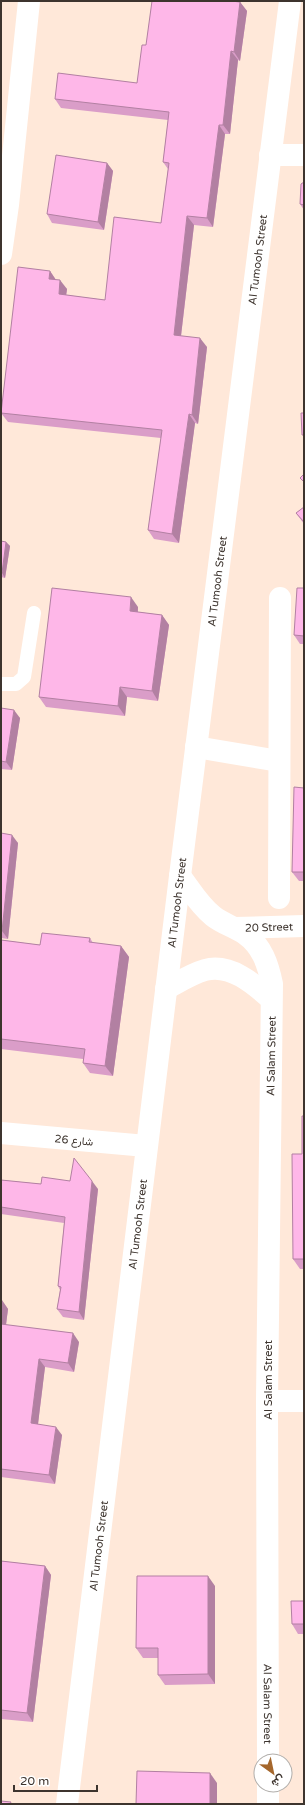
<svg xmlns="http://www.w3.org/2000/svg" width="305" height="1805" font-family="'Varela Round',Vazirmatn,sans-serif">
	<rect width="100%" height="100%" fill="#ffe8d9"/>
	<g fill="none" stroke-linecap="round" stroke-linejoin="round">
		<path stroke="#fff" stroke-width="14" d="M 1,684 L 16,684 L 24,677 L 34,613"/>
		<g stroke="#fff" stroke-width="22">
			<path d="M 270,155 L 304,155"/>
			<path d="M 1,254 L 8,205 L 29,1"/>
			<path d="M 196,747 L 279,761"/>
			<path id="s1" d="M 180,876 C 190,889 199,905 213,916 C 223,924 235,927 245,934 C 262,946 268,964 272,984 L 267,1401 L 268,1761"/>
			<path d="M 279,898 L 280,598"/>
			<path id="s2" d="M 235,928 L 304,926"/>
			<path d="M 166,989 C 179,982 191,974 205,970 C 230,963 254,984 271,999"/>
			<path d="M 1,1133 L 146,1146"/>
			<path d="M 267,1401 L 304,1401"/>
			<path d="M 268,1785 L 268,1804"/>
			<path id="s3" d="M 67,1804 L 180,876 L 290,1"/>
		</g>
	</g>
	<g fill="#da9dc8">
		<path d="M 240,2 L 247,11 L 240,61 L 238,60 L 230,134 L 225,134 L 213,227 L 194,225 L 181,336 L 207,347 L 198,424 L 195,423 L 179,543 L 154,539 L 148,530 L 161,438 L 8,422 L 1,413 L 50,271 L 56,280 L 67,289 L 66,295 L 105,300 L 161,223 L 168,169 L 163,162 L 168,120 L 61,108 L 55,99 L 137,83 L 146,45 Z"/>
		<path d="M 107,163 L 113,171 L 104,230 L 52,223 L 47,214 Z"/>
		<path d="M 304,182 L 304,210 L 300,204 Z"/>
		<path d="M 304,507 L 304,524 L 296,513 Z"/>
		<path d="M 1,541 L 6,542 L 10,546 L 5,578 L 1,577 Z"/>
		<path d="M 304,588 L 304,644 L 300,644 L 294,635 Z"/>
		<path d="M 138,607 L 138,612 L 162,615 L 169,625 L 158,701 L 127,697 L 125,716 L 46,707 L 39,697 Z"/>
		<path d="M 1,708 L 20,718 L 12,770 L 1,769 Z"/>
		<path d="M 304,788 L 304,881 L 299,881 L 292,872 Z"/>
		<path d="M 1,833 L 18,843 L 8,939 L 1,938 Z"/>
		<path d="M 90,938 L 93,943 L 121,946 L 129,957 L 113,1076 L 90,1073 L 83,1063 L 83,1059 L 1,1049 L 1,940 L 40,945 Z"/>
		<path d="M 304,1116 L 304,1269 L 300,1269 L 293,1259 L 302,1154 Z"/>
		<path d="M 1,1180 L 41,1184 L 98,1189 L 84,1320 L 63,1317 L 57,1309 L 60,1290 L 58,1286 L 64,1223 L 1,1214 Z"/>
		<path d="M 1,1300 L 8,1309 L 6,1325 L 79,1342 L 74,1372 L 45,1367 L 38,1424 L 62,1435 L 55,1484 L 1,1477 Z"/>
		<path d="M 1,1561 L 45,1566 L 51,1575 L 33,1722 L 1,1719 Z"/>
		<path d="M 215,1586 L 215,1684 L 165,1685 L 158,1675 L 158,1658 L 143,1658 L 136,1648 Z"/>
		<path d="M 304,1601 L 304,1634 L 298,1634 L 292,1624 Z"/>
	</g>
	<g fill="#b280a2">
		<path d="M 240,2 L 247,11 L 240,61 L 234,52 Z"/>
		<path d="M 231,51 L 238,60 L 230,134 L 223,125 Z"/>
		<path d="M 219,125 L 225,134 L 213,227 L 207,218 Z"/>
		<path d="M 107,163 L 113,171 L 104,230 L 98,222 Z"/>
		<path d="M 187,216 L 194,225 L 180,344 L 174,335 Z"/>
		<path d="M 50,271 L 56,280 L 49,279 Z"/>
		<path d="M 60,280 L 67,289 L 65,304 L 59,294 Z"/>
		<path d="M 200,338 L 207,347 L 198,424 L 192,415 Z"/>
		<path d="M 189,414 L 195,423 L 179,543 L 172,534 Z"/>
		<path d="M 6,542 L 10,546 L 5,578 L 2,573 Z"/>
		<path d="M 131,597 L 138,607 L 137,621 L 130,611 Z"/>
		<path d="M 162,615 L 169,625 L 158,701 L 152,691 Z"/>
		<path d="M 120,687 L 127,697 L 125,716 L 118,706 Z"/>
		<path d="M 14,710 L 20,718 L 12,770 L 6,762 Z"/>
		<path d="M 12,835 L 18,843 L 8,939 L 2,931 Z"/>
		<path d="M 121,946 L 129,957 L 113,1076 L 105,1066 Z"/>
		<path d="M 92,1181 L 98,1189 L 84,1320 L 79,1312 Z"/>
		<path d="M 2,1300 L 8,1309 L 5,1332 L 1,1327 Z"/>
		<path d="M 73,1333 L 79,1342 L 74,1372 L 68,1363 Z"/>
		<path d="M 39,1359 L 45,1367 L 37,1432 L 31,1423 Z"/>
		<path d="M 56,1427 L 62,1435 L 55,1484 L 49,1475 Z"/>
		<path d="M 45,1566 L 51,1575 L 33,1722 L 27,1713 Z"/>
		<path d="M 208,1576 L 215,1586 L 215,1684 L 208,1674 Z"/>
		<path d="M 210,1773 L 217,1783 L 217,1804 L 210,1804 Z"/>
	</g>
	<g fill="#feb7e8" stroke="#b280a2">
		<path d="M 152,1 L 231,1 L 240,2 L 234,52 L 231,51 L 223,125 L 219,125 L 207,218 L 187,216 L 174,335 L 200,338 L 192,415 L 189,414 L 172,534 L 148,530 L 162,430 L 1,413 L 18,267 L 50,271 L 49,279 L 60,280 L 59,294 L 105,300 L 114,217 L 161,223 L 169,163 L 163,162 L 169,112 L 55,99 L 58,73 L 137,83 L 142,45 L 146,45 Z"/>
		<path d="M 56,155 L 107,163 L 98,222 L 47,214 Z"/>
		<path d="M 304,182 L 304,205 L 300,204 L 301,184 Z"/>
		<path d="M 301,413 L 304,413 L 304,435 L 302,435 Z"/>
		<path d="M 304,474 L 304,482 L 300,478 Z"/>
		<path d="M 304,507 L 304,522 L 296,513 Z"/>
		<path d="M 1,541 L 6,542 L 2,573 L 1,573 Z"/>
		<path d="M 52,588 L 131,597 L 130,611 L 162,615 L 152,691 L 120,687 L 118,706 L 39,697 Z"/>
		<path d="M 297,588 L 304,588 L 304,636 L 294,635 Z"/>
		<path d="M 1,708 L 14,710 L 6,762 L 1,761 Z"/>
		<path d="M 294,787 L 304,788 L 304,872 L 292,872 Z"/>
		<path d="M 1,833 L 12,835 L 2,931 L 1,931 Z"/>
		<path d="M 42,933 L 90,938 L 89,942 L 121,946 L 105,1066 L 83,1063 L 85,1049 L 1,1039 L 1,940 L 40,945 Z"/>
		<path d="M 302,1116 L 304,1116 L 304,1259 L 293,1259 L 292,1154 L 302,1154 Z"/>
		<path d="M 74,1158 L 92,1181 L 79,1312 L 57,1309 L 61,1287 L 58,1286 L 65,1217 L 1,1207 L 1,1180 L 41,1184 L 42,1177 L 70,1181 Z"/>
		<path d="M 1,1324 L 73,1333 L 68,1363 L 39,1359 L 31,1423 L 56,1427 L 49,1475 L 1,1469 Z"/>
		<path d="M 1,1561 L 45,1566 L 27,1713 L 1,1710 Z"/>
		<path d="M 137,1576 L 208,1576 L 208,1674 L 158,1675 L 158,1648 L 136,1648 Z"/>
		<path d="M 291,1601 L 304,1601 L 304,1624 L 292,1624 Z"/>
		<path d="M 137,1771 L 210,1773 L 210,1804 L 136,1804 Z"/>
		<path d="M 1,1801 L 11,1802 L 10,1804 L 1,1804 Z"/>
	</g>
	<g text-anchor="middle" stroke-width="3.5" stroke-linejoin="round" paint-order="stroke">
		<g font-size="11" fill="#3d342e" stroke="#fff">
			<text dy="4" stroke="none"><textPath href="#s3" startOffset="1556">Al Tumooh Street</textPath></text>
			<text dy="4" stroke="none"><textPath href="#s3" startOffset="1232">Al Tumooh Street</textPath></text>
			<text dy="4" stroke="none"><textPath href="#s3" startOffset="908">Al Tumooh Street</textPath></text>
			<text dy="4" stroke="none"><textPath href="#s2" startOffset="34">20 Street</textPath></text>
			<text transform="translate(271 1056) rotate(-89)" y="4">Al Salam Street</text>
			<text transform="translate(74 1140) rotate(5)" y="4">شارع 26</text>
			<text dy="4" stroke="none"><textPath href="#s3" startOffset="584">Al Tumooh Street</textPath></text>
			<text transform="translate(268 1380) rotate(-90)" y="4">Al Salam Street</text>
			<text dy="4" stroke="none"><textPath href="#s3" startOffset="260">Al Tumooh Street</textPath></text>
			<text dy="4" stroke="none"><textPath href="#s1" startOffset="867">Al Salam Street</textPath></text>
		</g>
	</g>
	<rect width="305" height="1805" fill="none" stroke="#3d342e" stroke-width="4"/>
	<g transform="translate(273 1773) rotate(147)"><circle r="19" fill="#ffffff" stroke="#b1aeab"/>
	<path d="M0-3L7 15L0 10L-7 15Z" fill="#a5672c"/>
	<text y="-6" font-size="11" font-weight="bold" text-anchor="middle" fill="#3d342e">ش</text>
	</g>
	<path d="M14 1785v6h83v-6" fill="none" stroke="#3d342e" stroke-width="2"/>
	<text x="20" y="1785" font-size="12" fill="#3d342e" stroke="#ffffff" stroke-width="3" paint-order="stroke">20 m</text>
</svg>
